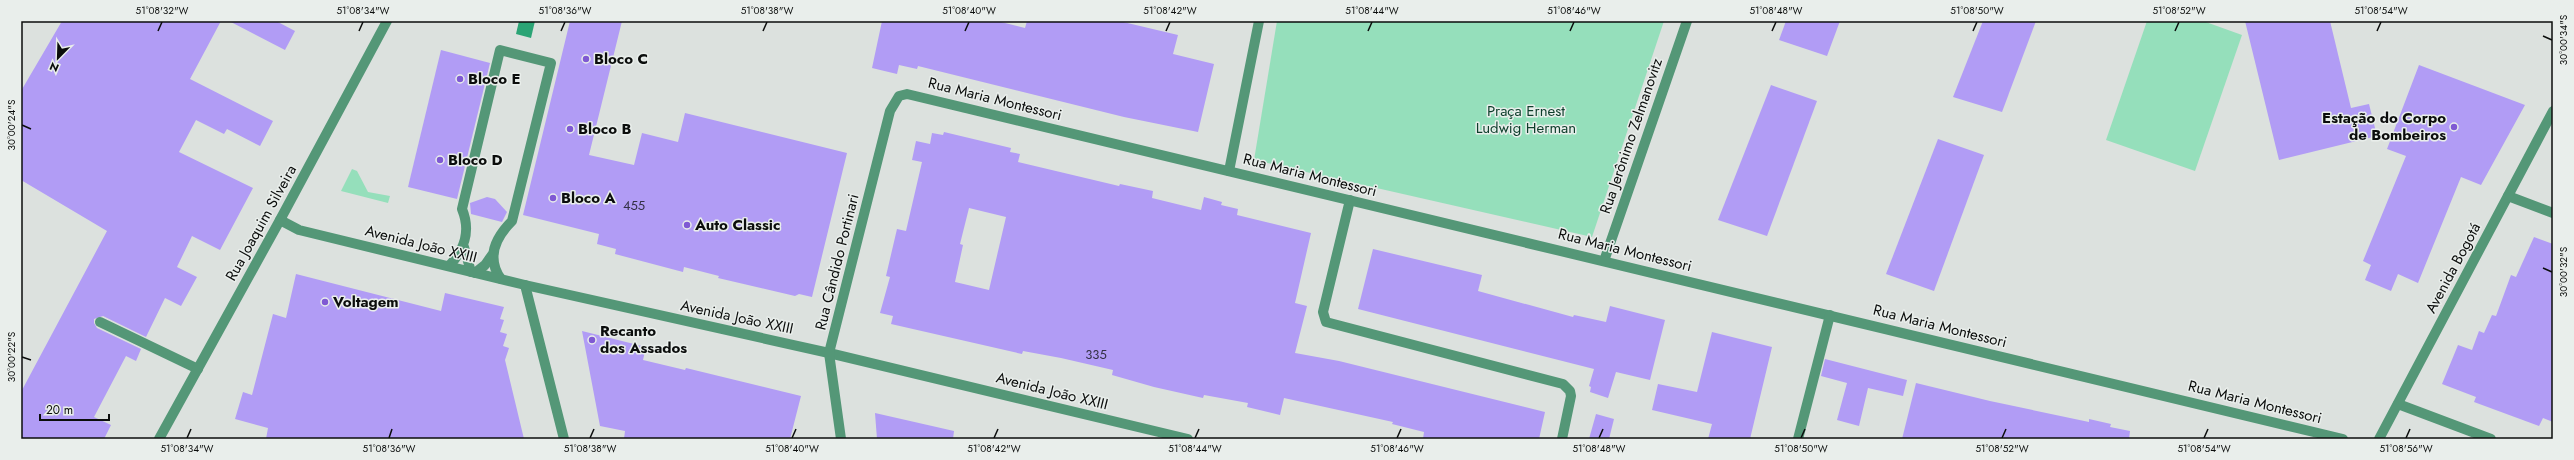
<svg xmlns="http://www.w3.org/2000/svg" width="2574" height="460" font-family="Jost,sans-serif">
	<rect width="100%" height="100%" fill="#dce1de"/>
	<g fill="#95dfbb">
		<path d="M 1277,21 L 1664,21 L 1592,237 L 1254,160 Z"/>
		<path d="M 2147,21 L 2203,21 L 2242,35 L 2195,171 L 2106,140 Z"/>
		<path d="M 352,169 L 357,171 L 368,192 L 390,196 L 388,203 L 341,191 Z"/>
	</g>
	<path fill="#2ba475" d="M 519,21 L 535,21 L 531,38 L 516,34 Z"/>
	<g fill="#b19cf5" fill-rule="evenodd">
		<path d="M 62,21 L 221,21 L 190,79 L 273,121 L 260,146 L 227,129 L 224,134 L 196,120 L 179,152 L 253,188 L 220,250 L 192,236 L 177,267 L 197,277 L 181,306 L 165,298 L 146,337 L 103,316 L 94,319 L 94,323 L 97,328 L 141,349 L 136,361 L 126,356 L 94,417 L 111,425 L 104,439 L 21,439 L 21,392 L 107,231 L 21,180 L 21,91 Z"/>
		<path d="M 229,21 L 276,21 L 295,31 L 285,50 Z"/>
		<path d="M 570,21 L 622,21 L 589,155 L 634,165 L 642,133 L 678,142 L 685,113 L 847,153 L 812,297 L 799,294 L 795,296 L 718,278 L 719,276 L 684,267 L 683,272 L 615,254 L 616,249 L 597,244 L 599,234 L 523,215 Z"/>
		<path d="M 882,21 L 997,21 L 1025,28 L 1027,21 L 1119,21 L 1178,35 L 1173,54 L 1214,64 L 1198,132 L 1124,117 L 918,66 L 917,69 L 899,65 L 897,74 L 872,68 Z"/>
		<path d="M 1786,21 L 1840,21 L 1827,56 L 1779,40 Z"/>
		<path d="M 1983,21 L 2036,21 L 2002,112 L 1953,97 Z"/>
		<path d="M 2245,21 L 2330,21 L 2351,108 L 2369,104 L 2377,136 L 2279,160 Z"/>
		<path d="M 441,50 L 490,63 L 457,199 L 408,187 Z"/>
		<path d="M 2419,65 L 2525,105 L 2481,185 L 2461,177 L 2418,283 L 2398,274 L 2391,291 L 2365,280 L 2371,265 L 2363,261 L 2406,156 L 2387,149 Z"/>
		<path d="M 1771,85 L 1817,101 L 1767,236 L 1718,220 Z"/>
		<path d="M 944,132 L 1011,148 L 1010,152 L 1020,154 L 1018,162 L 1119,186 L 1120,184 L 1153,191 L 1152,198 L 1201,210 L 1204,197 L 1222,202 L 1221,205 L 1238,209 L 1237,215 L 1311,233 L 1295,303 L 1307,306 L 1295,353 L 1339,361 L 1545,412 L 1539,439 L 1423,439 L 1424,432 L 1392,424 L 1393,422 L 1284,398 L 1280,415 L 1247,407 L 1248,403 L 1204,395 L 1203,398 L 1154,387 L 1112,375 L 1113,370 L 1061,358 L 1023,351 L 1022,354 L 891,324 L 893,316 L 880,313 L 890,277 L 886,276 L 897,229 L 906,231 L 922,162 L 912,160 L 916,141 L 930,144 L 932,133 L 943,135 ZM 969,208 L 1006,217 L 989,290 L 955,282 L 963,245 L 960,244 Z"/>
		<path d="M 1938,139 L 1984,155 L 1934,291 L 1886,274 Z"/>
		<path d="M 487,197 L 495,199 L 507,212 L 502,222 L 471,214 L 470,203 Z"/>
		<path d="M 2534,237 L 2553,244 L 2553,422 L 2543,418 L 2539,426 L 2474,402 L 2476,397 L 2442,384 L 2458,345 L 2472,350 L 2479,331 L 2484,333 L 2492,315 L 2496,316 L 2511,275 L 2516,277 Z"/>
		<path d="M 1373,249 L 1482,275 L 1478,291 L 1573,317 L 1574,315 L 1606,322 L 1610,306 L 1665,320 L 1650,380 L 1616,372 L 1608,398 L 1590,392 L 1591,387 L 1589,386 L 1594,369 L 1358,309 Z"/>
		<path d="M 296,274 L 441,311 L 445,293 L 504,307 L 500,319 L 504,320 L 500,332 L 507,334 L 503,346 L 509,348 L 505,360 L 524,439 L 266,439 L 268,428 L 235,419 L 243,392 L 252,395 L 273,314 L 286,318 Z"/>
		<path d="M 582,331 L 646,347 L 643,360 L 685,370 L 686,368 L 801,396 L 790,439 L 624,439 L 625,431 L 600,426 Z"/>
		<path d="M 1712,332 L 1772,347 L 1750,439 L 1708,439 L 1712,424 L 1652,410 L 1658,384 L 1697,392 Z"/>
		<path d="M 1825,359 L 1907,380 L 1903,396 L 1868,388 L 1859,426 L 1837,420 L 1847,383 L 1821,376 Z"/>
		<path d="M 1916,383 L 1990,401 L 2089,422 L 2089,419 L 2111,424 L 2110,427 L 2130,431 L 2129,439 L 1902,439 Z"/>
		<path d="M 875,413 L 954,431 L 953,439 L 877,439 Z"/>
		<path d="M 1596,414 L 1614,419 L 1609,439 L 1589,439 Z"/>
	</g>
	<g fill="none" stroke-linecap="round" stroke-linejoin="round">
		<g stroke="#549777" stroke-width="10">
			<path d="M 1350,200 L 1323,312 L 1326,322 L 1563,384 L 1570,391 L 1571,396 L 1562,439"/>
			<path d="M 464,247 L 471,272"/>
			<path d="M 449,266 C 465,249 471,231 462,209 L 500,50 L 551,63 L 512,221 C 495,238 486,258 501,279"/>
			<path d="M 475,273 L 485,265 L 492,255"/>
			<path d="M 100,322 L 198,369"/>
		</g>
		<g stroke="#549777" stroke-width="10">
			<path d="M 1229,171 L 1259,21"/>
			<path d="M 2508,196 L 2553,213"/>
			<path d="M 280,220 L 299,230 L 525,285 L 829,353 L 1188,439"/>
			<path d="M 1604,261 L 1687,21"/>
			<path d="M 525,285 L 564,439"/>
			<path d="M 2398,404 L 2491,439"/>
			<path d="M 841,439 L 829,353 L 890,111 L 899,96 L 907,94 L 2343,439"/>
			<path d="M 1798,439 L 1830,315"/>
		</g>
		<g stroke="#549777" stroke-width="10">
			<path d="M 159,439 L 280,220 L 387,21"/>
			<path d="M 2379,439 L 2553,111"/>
		</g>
	</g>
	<path fill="none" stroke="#0b0d0c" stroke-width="1.5" d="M 158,31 L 162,22M 359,31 L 363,22M 561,31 L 565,22M 763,31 L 767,22M 965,31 L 969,22M 1166,31 L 1170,22M 1368,31 L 1372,22M 1570,31 L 1574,22M 1772,31 L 1776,22M 1973,31 L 1977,22M 2175,31 L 2179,22M 2377,31 L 2381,22M 2543,36 L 2552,40M 22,125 L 31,129M 2543,268 L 2552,272M 22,357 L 31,360M 187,438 L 191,429M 389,438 L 392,429M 590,438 L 594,429M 792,438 L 796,429M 994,438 L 998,429M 1195,438 L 1199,429M 1397,438 L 1401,429M 1599,438 L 1603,429M 1801,438 L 1805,429M 2002,438 L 2006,429M 2204,438 L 2208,429M 2406,438 L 2410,429"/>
	<g fill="#7f59d3" stroke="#e9eeeb" stroke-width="1.5">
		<circle cx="586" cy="59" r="4"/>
		<circle cx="460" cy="79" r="4"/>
		<circle cx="2454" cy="127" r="4"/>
		<circle cx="570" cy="129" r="4"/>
		<circle cx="440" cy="160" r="4"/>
		<circle cx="553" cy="198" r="4"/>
		<circle cx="687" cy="225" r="4"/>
		<circle cx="325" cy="302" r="4"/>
		<circle cx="592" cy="340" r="4"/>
	</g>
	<g text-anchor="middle" stroke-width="3" stroke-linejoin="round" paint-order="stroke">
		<g font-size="13" fill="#343146">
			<text x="634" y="210">455</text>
			<text x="1096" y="359">335</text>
		</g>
		<g font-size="15" font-weight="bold" fill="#0b0d0c" stroke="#e9eeeb" text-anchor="start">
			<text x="594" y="64">Bloco C</text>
			<text x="468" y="84">Bloco E</text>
			<text x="2446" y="123" text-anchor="end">Estação do Corpo<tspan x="2446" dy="17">de Bombeiros</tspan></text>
			<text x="578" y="134">Bloco B</text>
			<text x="448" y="165">Bloco D</text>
			<text x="561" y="203">Bloco A</text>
			<text x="695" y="230">Auto Classic</text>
			<text x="333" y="307">Voltagem</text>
			<text x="600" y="336">Recanto<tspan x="600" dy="17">dos Assados</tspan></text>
		</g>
		<g font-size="15" fill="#0b0d0c" stroke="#e9eeeb">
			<text transform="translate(995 99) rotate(14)" y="5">Rua Maria Montessori</text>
			<text transform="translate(1631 136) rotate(-71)" y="5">Rua Jerônimo Zelmanovitz</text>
			<text transform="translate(1310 175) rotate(14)" y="5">Rua Maria Montessori</text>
			<text transform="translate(261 223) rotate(-61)" y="5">Rua Joaquim Silveira</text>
			<text transform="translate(421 244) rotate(14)" y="5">Avenida João XXIII</text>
			<text transform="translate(1625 250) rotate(14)" y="5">Rua Maria Montessori</text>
			<text transform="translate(837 262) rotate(-76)" y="5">Rua Cândido Portinari</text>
			<text transform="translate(2453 268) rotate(-62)" y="5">Avenida Bogotá</text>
			<text transform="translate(737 317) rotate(12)" y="5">Avenida João XXIII</text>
			<text transform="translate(1940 326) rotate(14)" y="5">Rua Maria Montessori</text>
			<text transform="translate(1052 391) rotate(14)" y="5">Avenida João XXIII</text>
			<text transform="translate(2255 402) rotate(14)" y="5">Rua Maria Montessori</text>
		</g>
		<g font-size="15" fill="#0d3e2b" stroke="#e9eeeb">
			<text x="1526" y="116">Praça Ernest<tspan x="1526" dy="17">Ludwig Herman</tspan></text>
		</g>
	</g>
	<rect width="2574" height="460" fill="none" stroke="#e9eeeb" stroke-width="44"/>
	<g transform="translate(58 58) rotate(203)" stroke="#e9eeeb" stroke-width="3" paint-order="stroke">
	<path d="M0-3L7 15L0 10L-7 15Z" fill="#0b0d0c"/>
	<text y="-6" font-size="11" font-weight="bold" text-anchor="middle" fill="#0b0d0c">N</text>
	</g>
	<path d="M40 414v6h69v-6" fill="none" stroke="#0b0d0c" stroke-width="2"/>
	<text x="46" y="414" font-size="12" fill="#0b0d0c" stroke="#e9eeeb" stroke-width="3" paint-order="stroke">20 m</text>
	<rect x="22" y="22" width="2530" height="416" fill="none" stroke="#0b0d0c" stroke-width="1.5"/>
	<g font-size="10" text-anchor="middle" fill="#0b0d0c">
		<text x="162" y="14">51°08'32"W</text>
		<text x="363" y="14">51°08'34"W</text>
		<text x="565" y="14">51°08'36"W</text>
		<text x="767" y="14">51°08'38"W</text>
		<text x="969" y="14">51°08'40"W</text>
		<text x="1170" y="14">51°08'42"W</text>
		<text x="1372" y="14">51°08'44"W</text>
		<text x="1574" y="14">51°08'46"W</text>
		<text x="1776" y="14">51°08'48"W</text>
		<text x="1977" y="14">51°08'50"W</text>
		<text x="2179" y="14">51°08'52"W</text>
		<text x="2381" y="14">51°08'54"W</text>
		<text transform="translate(2563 40) rotate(-90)" y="4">30°00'34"S</text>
		<text transform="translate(11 125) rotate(-90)" y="4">30°00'24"S</text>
		<text transform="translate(2563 272) rotate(-90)" y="4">30°00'32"S</text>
		<text transform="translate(11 357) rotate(-90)" y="4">30°00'22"S</text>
		<text x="187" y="452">51°08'34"W</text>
		<text x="389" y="452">51°08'36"W</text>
		<text x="590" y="452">51°08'38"W</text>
		<text x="792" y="452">51°08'40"W</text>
		<text x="994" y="452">51°08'42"W</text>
		<text x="1195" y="452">51°08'44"W</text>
		<text x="1397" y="452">51°08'46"W</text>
		<text x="1599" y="452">51°08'48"W</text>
		<text x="1801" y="452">51°08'50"W</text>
		<text x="2002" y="452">51°08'52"W</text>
		<text x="2204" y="452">51°08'54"W</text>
		<text x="2406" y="452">51°08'56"W</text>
	</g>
</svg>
